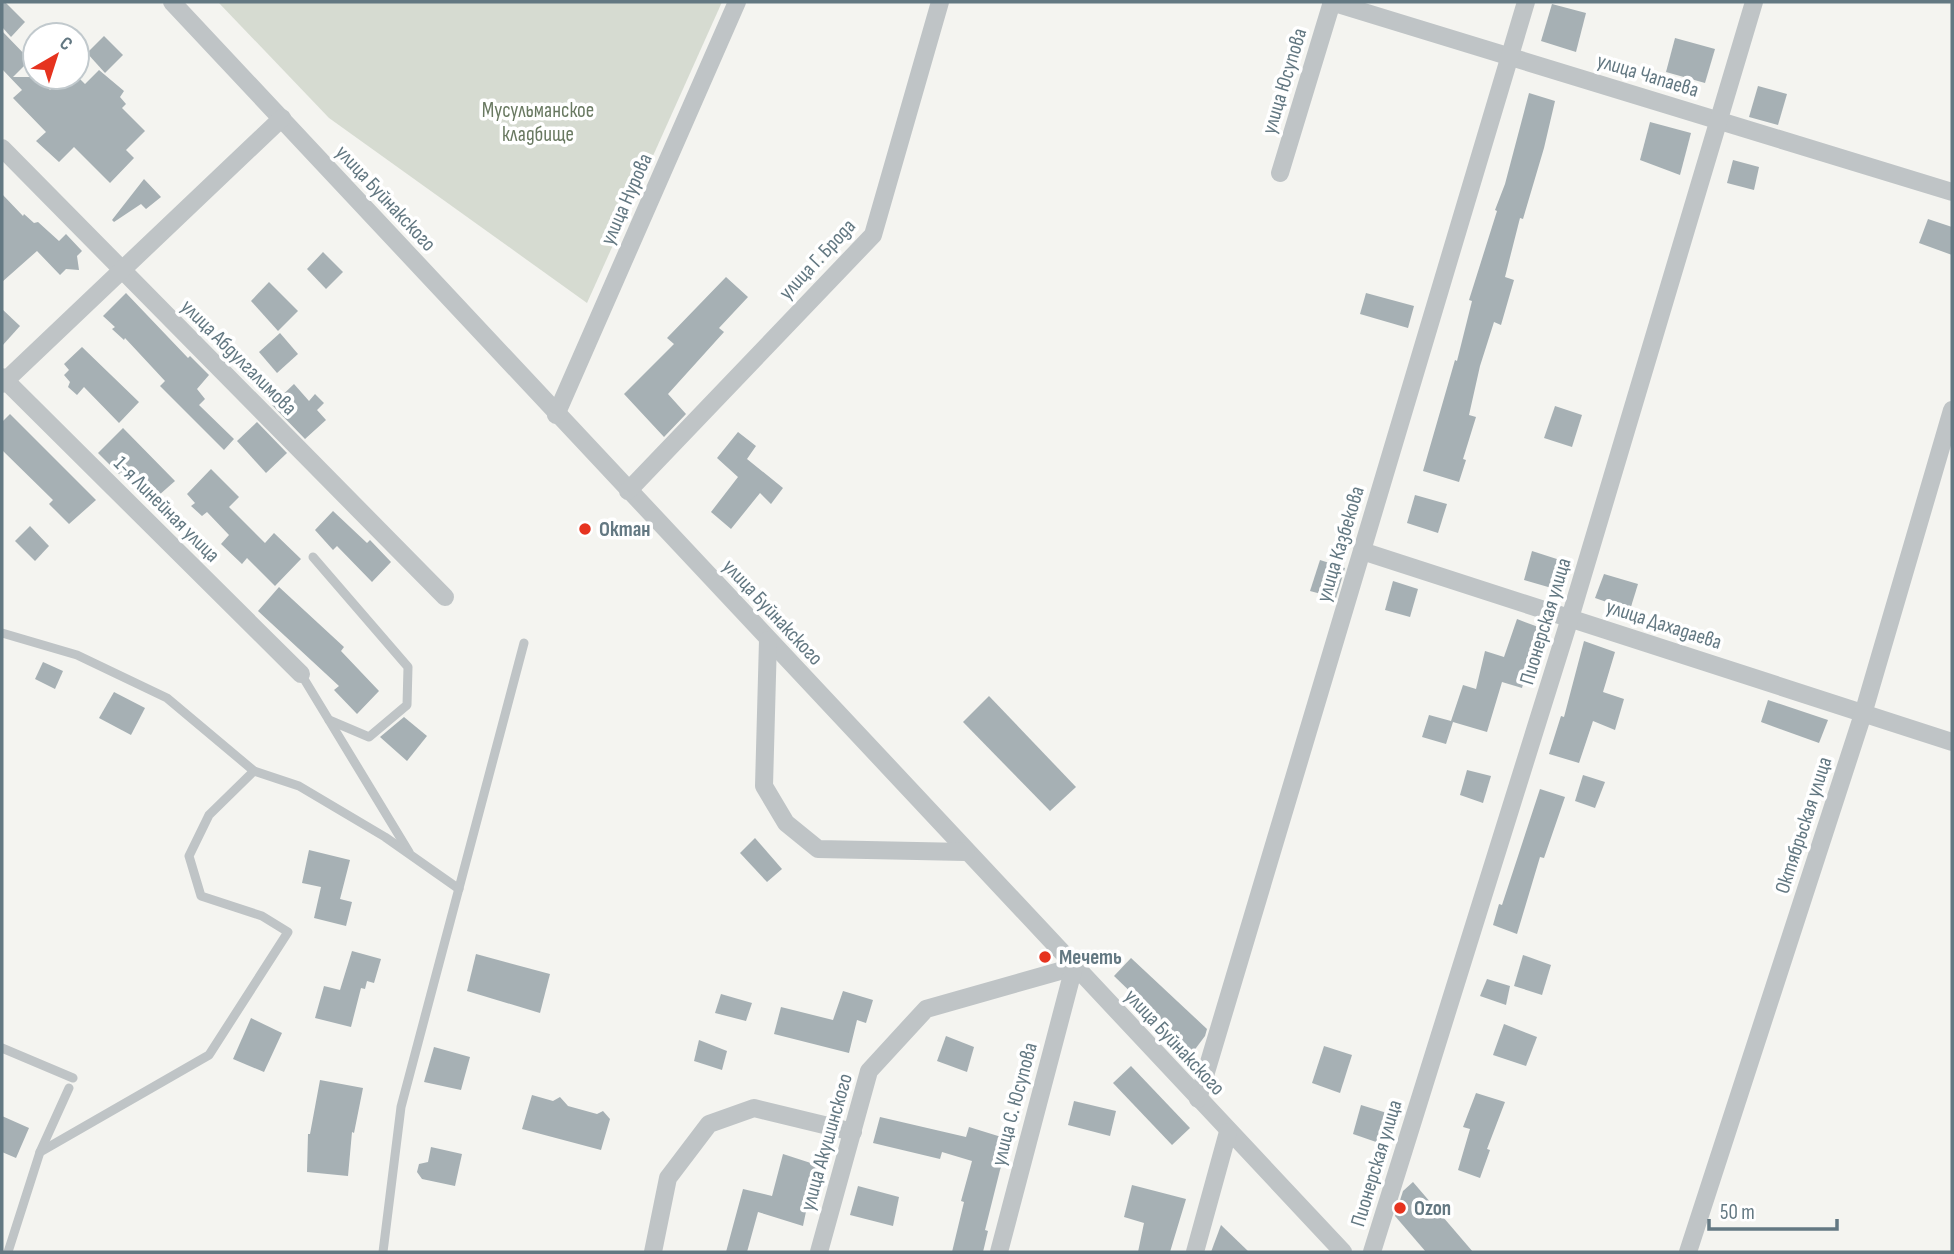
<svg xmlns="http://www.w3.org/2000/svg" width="1954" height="1254" font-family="'Sofia Sans Condensed',sans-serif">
	<rect width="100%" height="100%" fill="#f4f4f0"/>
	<path fill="#d6dbd1" d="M 218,2 L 722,2 L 587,303 L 329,118 Z"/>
	<g fill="#a6b0b4">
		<path d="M 2,2 L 5,2 L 25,22 L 11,37 L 2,27 Z"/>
		<path d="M 1552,4 L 1586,13 L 1576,52 L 1541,41 Z"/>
		<path d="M 2,31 L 30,60 L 13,77 L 39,77 L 50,90 L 63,77 L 78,77 L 85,84 L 99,70 L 124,91 L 120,97 L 126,104 L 122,108 L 145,131 L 126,150 L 134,158 L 110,183 L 74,147 L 59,162 L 36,141 L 46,132 L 13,98 L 22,90 L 2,69 Z"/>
		<path d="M 104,36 L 123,55 L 105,73 L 87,53 Z"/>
		<path d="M 1675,38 L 1715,49 L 1705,83 L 1666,72 Z"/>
		<path d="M 1758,86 L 1787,94 L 1778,125 L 1749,117 Z"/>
		<path d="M 1529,93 L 1555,101 L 1544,148 L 1523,219 L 1520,218 L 1505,277 L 1514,280 L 1501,325 L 1494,322 L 1480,366 L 1469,415 L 1476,417 L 1463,459 L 1466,460 L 1459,482 L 1423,471 L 1455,360 L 1457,361 L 1472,301 L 1469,300 L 1497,211 L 1495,210 L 1505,184 Z"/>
		<path d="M 1650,122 L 1691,133 L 1680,175 L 1640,160 Z"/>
		<path d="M 1733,160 L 1759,167 L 1754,190 L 1727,183 Z"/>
		<path d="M 144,179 L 161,197 L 146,209 L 141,204 L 114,222 L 112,220 Z"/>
		<path d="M 2,194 L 23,216 L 24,214 L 34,223 L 38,222 L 59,241 L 66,234 L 82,251 L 77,256 L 79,270 L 66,269 L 60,275 L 37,251 L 2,282 Z"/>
		<path d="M 1928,219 L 1952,227 L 1952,255 L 1919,243 Z"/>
		<path d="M 323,252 L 343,272 L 326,289 L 307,269 Z"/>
		<path d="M 726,277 L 748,297 L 719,328 L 724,332 L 668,394 L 686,414 L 664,437 L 624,394 L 674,344 L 667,338 Z"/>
		<path d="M 269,282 L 298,311 L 278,331 L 251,301 Z"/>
		<path d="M 126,293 L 188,358 L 190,356 L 209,375 L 197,389 L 205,399 L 199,405 L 234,439 L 224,450 L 160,386 L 165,381 L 125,338 L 124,340 L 112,329 L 115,327 L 103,316 Z"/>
		<path d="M 1366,293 L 1414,306 L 1408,328 L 1360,314 Z"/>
		<path d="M 2,309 L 20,326 L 2,346 Z"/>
		<path d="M 280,333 L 298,354 L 277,373 L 259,352 Z"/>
		<path d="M 82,347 L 139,402 L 119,423 L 84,387 L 77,395 L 68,387 L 70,382 L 64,375 L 69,370 L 64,364 Z"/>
		<path d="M 294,384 L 309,401 L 315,394 L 324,403 L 317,410 L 326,420 L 305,439 L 272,405 Z"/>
		<path d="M 1555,406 L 1582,415 L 1572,447 L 1544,438 Z"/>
		<path d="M 10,414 L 96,500 L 69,524 L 49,504 L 53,500 L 2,450 L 2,422 Z"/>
		<path d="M 257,422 L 287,453 L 266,473 L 237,441 Z"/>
		<path d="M 123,428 L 175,481 L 150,503 L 121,472 L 119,474 L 98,453 Z"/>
		<path d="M 738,432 L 756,446 L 747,459 L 783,488 L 771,504 L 760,493 L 731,529 L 711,512 L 738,477 L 717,458 Z"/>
		<path d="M 211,469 L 239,497 L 229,507 L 265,543 L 274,533 L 301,559 L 275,586 L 247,558 L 242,564 L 221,544 L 229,535 L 207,512 L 202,516 L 191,506 L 195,503 L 187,494 Z"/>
		<path d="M 1415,495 L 1447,504 L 1438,533 L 1407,523 Z"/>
		<path d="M 333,511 L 367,543 L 370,540 L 391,562 L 372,582 L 337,546 L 333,550 L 315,530 Z"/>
		<path d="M 30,526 L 49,546 L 35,561 L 15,541 Z"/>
		<path d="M 1532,551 L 1563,561 L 1555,589 L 1524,580 Z"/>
		<path d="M 1320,560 L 1345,568 L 1336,598 L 1310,591 Z"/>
		<path d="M 1604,574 L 1638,584 L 1630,610 L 1595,598 Z"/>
		<path d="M 1393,581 L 1418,589 L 1410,617 L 1385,610 Z"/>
		<path d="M 279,587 L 344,647 L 341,651 L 379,691 L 357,714 L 334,690 L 339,686 L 258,611 Z"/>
		<path d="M 1517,619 L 1541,628 L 1533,646 L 1522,688 L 1502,682 L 1487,732 L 1453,722 L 1446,744 L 1422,737 L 1429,715 L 1451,721 L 1463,685 L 1476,689 L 1485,651 L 1504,657 Z"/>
		<path d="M 1584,641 L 1615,652 L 1603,692 L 1624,699 L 1615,730 L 1593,721 L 1579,763 L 1549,754 L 1561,716 L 1564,717 Z"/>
		<path d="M 43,662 L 63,671 L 55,689 L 35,679 Z"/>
		<path d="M 114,692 L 145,708 L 131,735 L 99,718 Z"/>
		<path d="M 989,696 L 1076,787 L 1050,811 L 963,722 Z"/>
		<path d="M 1768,700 L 1828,720 L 1819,743 L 1761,722 Z"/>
		<path d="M 404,717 L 427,736 L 407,761 L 380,737 Z"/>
		<path d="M 1467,770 L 1491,776 L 1483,803 L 1460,795 Z"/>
		<path d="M 1583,775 L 1605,782 L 1595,808 L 1575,801 Z"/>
		<path d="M 1540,789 L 1565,797 L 1544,858 L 1540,857 L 1517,934 L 1493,925 L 1499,904 L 1502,905 Z"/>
		<path d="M 755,838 L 782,869 L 767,882 L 740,853 Z"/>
		<path d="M 309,850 L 350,860 L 340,899 L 352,902 L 346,926 L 314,918 L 321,887 L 302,883 Z"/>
		<path d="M 352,951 L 381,959 L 374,983 L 367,981 L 365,989 L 361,988 L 351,1027 L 315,1018 L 324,986 L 340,990 Z"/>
		<path d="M 476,954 L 550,974 L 540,1013 L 467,991 Z"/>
		<path d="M 1523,955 L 1551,965 L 1542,995 L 1514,986 Z"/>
		<path d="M 1131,958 L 1207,1029 L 1205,1036 L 1193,1052 L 1114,976 Z"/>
		<path d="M 1487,979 L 1510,986 L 1506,1005 L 1480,996 Z"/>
		<path d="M 843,991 L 873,1000 L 866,1023 L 857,1020 L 849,1053 L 774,1034 L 781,1007 L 833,1020 Z"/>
		<path d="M 721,994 L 752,1003 L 746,1021 L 715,1013 Z"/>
		<path d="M 251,1018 L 282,1033 L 264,1072 L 233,1059 Z"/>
		<path d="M 1504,1024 L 1537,1037 L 1526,1066 L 1493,1055 Z"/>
		<path d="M 946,1036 L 974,1047 L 967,1072 L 937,1061 Z"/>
		<path d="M 699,1040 L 727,1051 L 722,1070 L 694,1061 Z"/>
		<path d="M 1324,1046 L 1352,1055 L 1340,1093 L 1312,1083 Z"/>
		<path d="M 434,1047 L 470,1057 L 461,1090 L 424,1082 Z"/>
		<path d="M 1131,1066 L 1190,1128 L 1172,1145 L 1113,1083 Z"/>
		<path d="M 320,1080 L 363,1088 L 354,1133 L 352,1132 L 348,1176 L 307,1172 L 308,1134 L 310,1134 Z"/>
		<path d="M 1476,1093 L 1505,1102 L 1487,1149 L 1490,1150 L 1480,1178 L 1458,1170 L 1470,1129 L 1463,1127 Z"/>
		<path d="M 532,1095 L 553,1101 L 560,1097 L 568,1106 L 597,1114 L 603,1111 L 610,1119 L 601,1150 L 522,1129 Z"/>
		<path d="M 1074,1101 L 1116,1111 L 1110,1136 L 1068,1125 Z"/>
		<path d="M 1361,1105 L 1387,1113 L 1379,1143 L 1353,1134 Z"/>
		<path d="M 2,1116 L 29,1128 L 16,1158 L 2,1152 Z"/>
		<path d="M 880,1117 L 966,1137 L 969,1127 L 1011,1140 L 1000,1170 L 985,1230 L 988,1231 L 983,1252 L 952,1252 L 964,1202 L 961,1201 L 972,1161 L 942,1152 L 940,1159 L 873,1143 Z"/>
		<path d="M 431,1147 L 462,1154 L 455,1186 L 422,1179 L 417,1172 L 419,1164 L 428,1162 Z"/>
		<path d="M 783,1154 L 820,1166 L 810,1203 L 808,1202 L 803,1226 L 758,1212 L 747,1252 L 726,1252 L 743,1189 L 772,1196 Z"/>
		<path d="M 1413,1182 L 1473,1252 L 1426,1252 L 1395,1216 L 1403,1191 Z"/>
		<path d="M 1132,1185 L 1186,1199 L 1170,1252 L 1138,1252 L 1144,1223 L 1124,1217 Z"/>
		<path d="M 858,1186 L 899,1197 L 893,1226 L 850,1215 Z"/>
		<path d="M 1221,1225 L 1249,1252 L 1211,1252 Z"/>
	</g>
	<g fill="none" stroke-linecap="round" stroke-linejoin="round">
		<g stroke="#bfc4c6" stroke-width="9">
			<path d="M 313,557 L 408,667 L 407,705 L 369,737 L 329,720"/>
			<path d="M 2,633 L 77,655 L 167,698 L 254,771"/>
			<path d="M 301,674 L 409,852"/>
			<path d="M 2,1048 L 73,1078"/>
			<path d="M 40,1152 L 209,1055 L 288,932 L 262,916 L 201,896 L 189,856 L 209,815 L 254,771 L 299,786 L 385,837 L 459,889"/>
			<path d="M 8,1252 L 40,1152 L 69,1088"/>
			<path d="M 383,1252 L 401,1107 L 524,643"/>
		</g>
		<g stroke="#bfc4c6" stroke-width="18">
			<path d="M 172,2 L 1343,1252"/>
			<path d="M 1331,2 L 1952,192"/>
			<path d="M 2,148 L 445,597"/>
			<path d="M 1280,173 L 1332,2"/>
			<path d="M 2,377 L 301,674"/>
			<path d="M 2,384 L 282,118"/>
			<path d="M 556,415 L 737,2"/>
			<path d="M 628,491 L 873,235 L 940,2"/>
			<path d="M 1362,551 L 1952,742"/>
			<path d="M 768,640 L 764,786 L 786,823 L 818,849 L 966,852"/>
			<path d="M 1198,1099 L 1526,2"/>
			<path d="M 653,1252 L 668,1178 L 709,1124 L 754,1108 L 853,1132"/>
			<path d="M 819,1252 L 869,1071 L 926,1009 L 1074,967"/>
			<path d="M 999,1252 L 1074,967"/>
			<path d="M 1195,1252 L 1228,1132"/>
			<path d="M 1372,1252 L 1570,618 L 1754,2"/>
			<path d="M 1688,1252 L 1863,714 L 1952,410"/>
		</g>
	</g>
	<g fill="#e6331f" stroke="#fff" stroke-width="2.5">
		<circle cx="585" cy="529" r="7"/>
		<circle cx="1045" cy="957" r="7"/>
		<circle cx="1400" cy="1208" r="7"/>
	</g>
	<g text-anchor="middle" stroke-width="7" stroke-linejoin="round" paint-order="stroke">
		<g font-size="21" fill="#637882" stroke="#fff">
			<text transform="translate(1648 75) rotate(17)" y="7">улица Чапаева</text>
			<text transform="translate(1284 81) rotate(-73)" y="7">улица Юсупова</text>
			<text transform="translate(386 198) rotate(47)" y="7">улица Буйнакского</text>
			<text transform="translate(626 199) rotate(-66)" y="7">улица Нурова</text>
			<text transform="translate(817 259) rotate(-47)" y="7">улица Г. Брода</text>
			<text transform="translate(239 357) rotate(45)" y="7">улица Абдулгалимова</text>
			<text transform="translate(167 509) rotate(45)" y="7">1-я Линейная улица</text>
			<text transform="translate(1340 544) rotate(-73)" y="7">улица Казбекова</text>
			<text transform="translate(773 612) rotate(47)" y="7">улица Буйнакского</text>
			<text transform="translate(1545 621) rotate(-73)" y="7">Пионерская улица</text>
			<text transform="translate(1664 624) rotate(18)" y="7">улица Дахадаева</text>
			<text transform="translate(1803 825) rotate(-72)" y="7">Октябрьская улица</text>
			<text transform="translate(1175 1042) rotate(47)" y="7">улица Буйнакского</text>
			<text transform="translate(1014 1104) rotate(-75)" y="7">улица С. Юсупова</text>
			<text transform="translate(826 1142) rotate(-74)" y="7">улица Акушинского</text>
			<text transform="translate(1376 1163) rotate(-73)" y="7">Пионерская улица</text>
		</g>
		<g font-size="21" fill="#697961" stroke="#fff">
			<text x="538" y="117">Мусульманское<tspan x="538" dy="24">кладбище</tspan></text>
		</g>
		<g font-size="21" font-weight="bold" fill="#637882" stroke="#fff" text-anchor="start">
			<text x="599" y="536">Октан</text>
			<text x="1059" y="964">Мечеть</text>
			<text x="1414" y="1215">Ozon</text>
		</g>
	</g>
	<rect width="1954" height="1254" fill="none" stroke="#637882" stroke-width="7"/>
	<g transform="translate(56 56) rotate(39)"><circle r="33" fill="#ffffff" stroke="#c1c9cd" stroke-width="2"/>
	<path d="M0-5L12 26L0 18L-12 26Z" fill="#e6331f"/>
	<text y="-10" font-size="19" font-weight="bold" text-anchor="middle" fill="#637882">С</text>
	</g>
	<path d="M1709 1219v10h128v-10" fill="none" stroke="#637882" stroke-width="3.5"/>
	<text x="1720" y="1219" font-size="21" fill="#637882" stroke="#ffffff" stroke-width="5" paint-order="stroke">50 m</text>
</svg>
